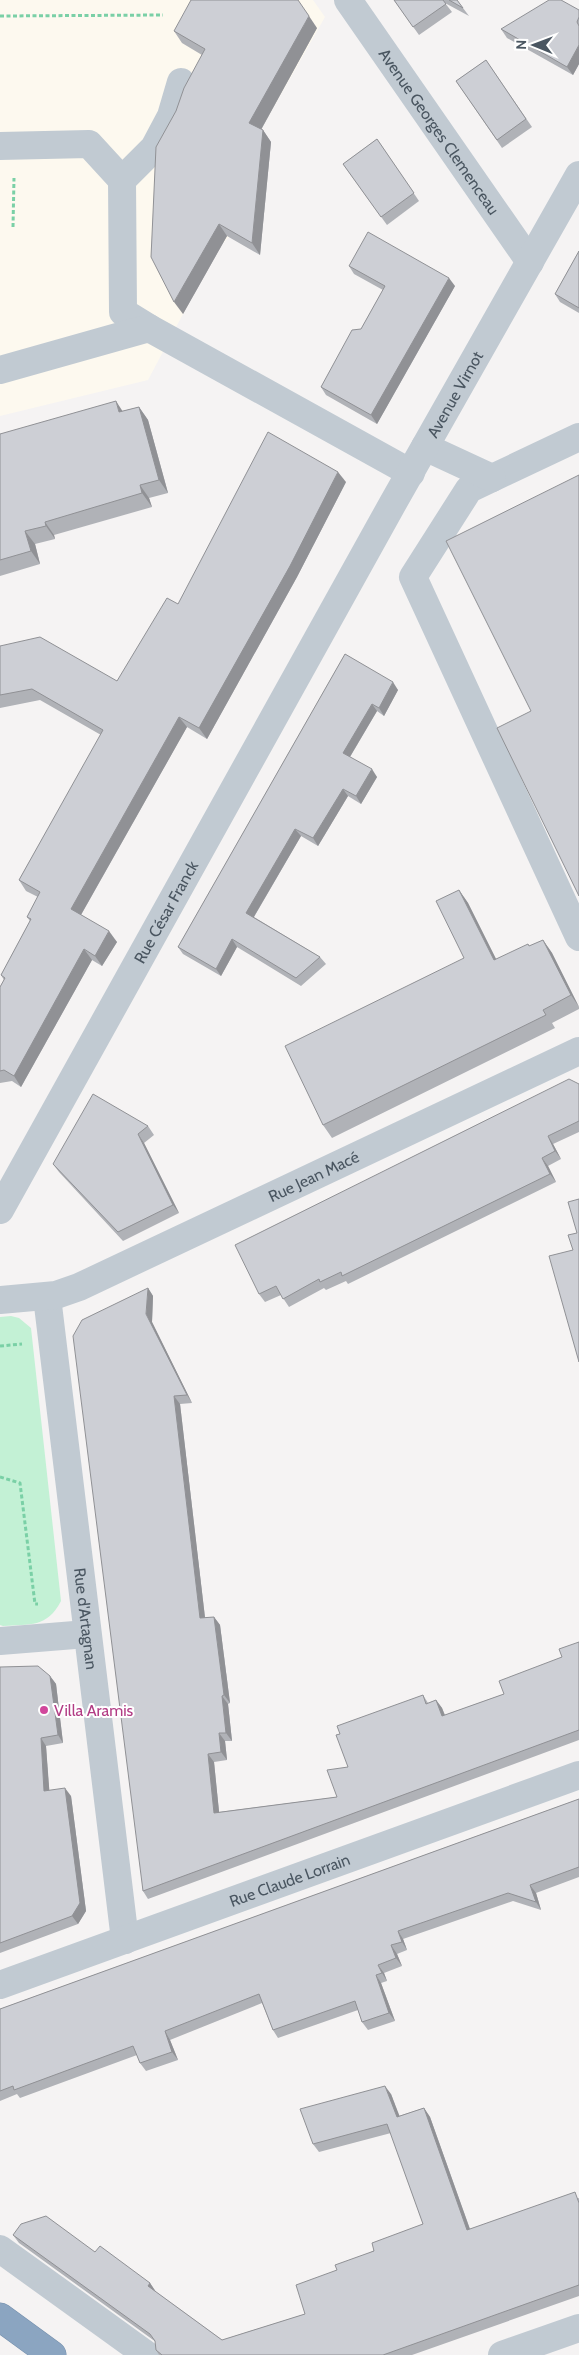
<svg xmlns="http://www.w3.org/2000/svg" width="579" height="2355" font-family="Cabin,sans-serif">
	<rect width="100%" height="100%" fill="#f5f3f3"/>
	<path fill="#fdf9ef" d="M 0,0 L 313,0 L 325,17 L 258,135 L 243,224 L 222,244 L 183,314 L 148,380 L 0,416 Z"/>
	<path fill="#c3f1d5" d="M 11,1316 L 19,1318 L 31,1328 L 61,1601 C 47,1628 30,1624 3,1626 L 0,1625 L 0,1317 Z"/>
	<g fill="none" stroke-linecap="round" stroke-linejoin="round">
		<g stroke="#7690ad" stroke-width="29">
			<path id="highway" d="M 0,2317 L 52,2355"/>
		</g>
		<g stroke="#7ad0a6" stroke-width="3" stroke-dasharray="4 2.5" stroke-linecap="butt">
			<path d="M 0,16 L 163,15"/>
			<path d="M 13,227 L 14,178"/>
			<path d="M 0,1346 L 22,1344"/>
			<path d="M 0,1477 L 20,1483 L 35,1604 L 38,1604"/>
		</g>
		<g stroke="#c1cad2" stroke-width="28">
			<path id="s1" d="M 348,0 L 530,262"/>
			<path d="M 0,146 L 89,144 L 122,180"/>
			<path d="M 149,328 L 123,312 L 122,180 L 154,148 L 171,116 L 181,82"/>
			<path d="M 0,370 L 149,328 L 411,473"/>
			<path d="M 579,437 L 469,489 L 413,577 L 579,937"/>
			<path d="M 425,447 L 492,478"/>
			<path id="s2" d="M 0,1210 L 393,503 L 579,175"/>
			<path id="s3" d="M 47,1297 L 125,1940"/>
			<path id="s4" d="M 0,1300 L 56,1295 L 79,1287 L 579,1051"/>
			<path d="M 0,1641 L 87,1634"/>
			<path id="s5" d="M 0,1985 L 579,1775"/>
			<path d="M 0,2249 L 147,2355"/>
			<path d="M 502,2355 L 579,2328"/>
		</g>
		<use href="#highway" stroke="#8ba5c1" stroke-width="28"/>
	</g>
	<g fill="#b0b2b7">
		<path d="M 394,0 L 457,0 L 469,16 L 445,3 L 452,12 L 419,35 Z"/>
		<path d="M 579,10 L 579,64 L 573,75 L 507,38 L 501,29 Z"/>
		<path d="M 317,28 L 261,130 L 263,130 L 271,142 L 260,255 L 227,236 L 183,314 L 176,111 L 202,55 L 182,43 L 174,31 Z"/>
		<path d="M 486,60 L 532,127 L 502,148 L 456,81 Z"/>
		<path d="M 377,139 L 419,201 L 387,225 L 343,164 Z"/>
		<path d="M 579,251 L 579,313 L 560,302 L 555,294 Z"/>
		<path d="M 349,266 L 455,286 L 377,424 L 326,395 L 321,387 L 361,329 L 383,290 L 354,274 Z"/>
		<path d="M 139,407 L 148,420 L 168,493 L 149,498 L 152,507 L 54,535 L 55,539 L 35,544 L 40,564 L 0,576 L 0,434 L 123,411 Z"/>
		<path d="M 346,482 L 297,577 L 207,739 L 187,727 L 81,915 L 117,942 L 102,966 L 92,960 L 21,1087 L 12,1081 L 0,1083 L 0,987 L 4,980 L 1,975 L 30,921 L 27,917 L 38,897 L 26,891 L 19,880 L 101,735 L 40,700 L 0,708 L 0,646 L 117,681 L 178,604 Z"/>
		<path d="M 345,654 L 398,690 L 384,716 L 377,711 L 350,757 L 377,777 L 361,804 L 348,796 L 318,846 L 301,836 L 254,917 L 320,957 L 326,964 L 301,986 L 237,947 L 221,976 L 183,954 L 178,947 Z"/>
		<path d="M 459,890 L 468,903 L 496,959 L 530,946 L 543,940 L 552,953 L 579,1007 L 579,1009 L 552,1023 L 555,1028 L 332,1138 L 323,1125 L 464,958 Z"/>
		<path d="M 579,1084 L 579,1132 L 553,1144 L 561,1159 L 548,1166 L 556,1182 L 348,1284 L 346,1281 L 326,1290 L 324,1288 L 289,1307 L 281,1295 L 265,1302 L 259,1294 Z"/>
		<path d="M 148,1126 L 154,1135 L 144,1143 L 179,1213 L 123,1241 L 59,1172 L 53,1164 Z"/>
		<path d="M 148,1288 L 153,1296 L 152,1322 L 192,1403 L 180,1404 L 205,1618 L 214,1617 L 220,1625 L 230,1703 L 228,1704 L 232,1741 L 225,1741 L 227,1760 L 214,1762 L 219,1812 L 337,1797 L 348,1767 L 340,1734 L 423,1695 L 428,1703 L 436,1700 L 442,1708 L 445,1715 L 504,1694 L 562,1657 L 579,1642 L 579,1740 L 148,1899 L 143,1891 Z"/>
		<path d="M 0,1667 L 50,1676 L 56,1684 L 63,1743 L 46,1746 L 49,1790 L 71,1796 L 86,1911 L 78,1924 L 0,1953 Z"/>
		<path d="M 579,1799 L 579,1877 L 536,1893 L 541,1910 L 513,1901 L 403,1939 L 407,1950 L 397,1954 L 402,1966 L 384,1973 L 387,1981 L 381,1983 L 395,2021 L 368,2030 L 362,2022 L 358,2010 L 278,2038 L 273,2030 L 262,2003 L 170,2040 L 178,2060 L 146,2071 L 140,2063 L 137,2055 L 20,2098 L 17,2094 L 0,2101 L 0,2009 Z"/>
		<path d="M 391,2094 L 399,2116 L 424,2108 L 430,2117 L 470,2229 L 579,2198 L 579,2296 L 412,2355 L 159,2355 L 156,2350 L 156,2342 L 19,2243 L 13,2235 L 95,2252 L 150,2283 L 156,2292 L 222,2340 L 305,2314 L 337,2270 L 423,2224 L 391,2133 L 319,2152 L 313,2144 Z"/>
	</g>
	<g fill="#909195">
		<path d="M 309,16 L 317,28 L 258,135 L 249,123 Z"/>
		<path d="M 579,45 L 579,64 L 573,75 L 567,67 Z"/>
		<path d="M 263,130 L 271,142 L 260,255 L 252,243 Z"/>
		<path d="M 219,224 L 227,236 L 183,314 L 174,302 Z"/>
		<path d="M 449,278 L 455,286 L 377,424 L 371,415 Z"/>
		<path d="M 116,401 L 125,415 L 119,412 Z"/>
		<path d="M 139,407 L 148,420 L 168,493 L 159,480 Z"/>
		<path d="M 338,472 L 346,482 L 297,577 L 207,739 L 199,728 Z"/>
		<path d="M 140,485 L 149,498 L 152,507 L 142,493 Z"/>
		<path d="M 45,522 L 54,535 L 55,539 L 46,526 Z"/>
		<path d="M 25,531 L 35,544 L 40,564 L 31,551 Z"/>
		<path d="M 393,682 L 398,690 L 384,716 L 379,708 Z"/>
		<path d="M 372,704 L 377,711 L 348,760 L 343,753 Z"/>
		<path d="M 179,717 L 187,727 L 78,920 L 71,909 Z"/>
		<path d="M 372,769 L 377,777 L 361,804 L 356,796 Z"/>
		<path d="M 343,789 L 348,796 L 318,846 L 313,838 Z"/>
		<path d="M 295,829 L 301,836 L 252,920 L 246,913 Z"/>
		<path d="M 459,890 L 468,903 L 503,973 L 494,960 Z"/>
		<path d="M 109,931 L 117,942 L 102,966 L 95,956 Z"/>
		<path d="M 232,939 L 237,947 L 221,976 L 216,969 Z"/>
		<path d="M 543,940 L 552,953 L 579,1007 L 571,995 Z"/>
		<path d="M 84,949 L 92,960 L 21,1087 L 14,1076 Z"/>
		<path d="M 138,1134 L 144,1143 L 179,1213 L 173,1205 Z"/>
		<path d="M 548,1136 L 553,1144 L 561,1159 L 555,1151 Z"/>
		<path d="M 542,1158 L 548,1166 L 556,1182 L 550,1174 Z"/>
		<path d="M 148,1288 L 153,1296 L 152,1322 L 192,1403 L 187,1395 L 146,1314 Z"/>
		<path d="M 174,1396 L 180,1404 L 206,1626 L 200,1618 Z"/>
		<path d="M 214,1617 L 220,1625 L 230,1703 L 224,1695 Z"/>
		<path d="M 50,1676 L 56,1684 L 63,1743 L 58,1735 Z"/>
		<path d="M 222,1696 L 228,1704 L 232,1741 L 226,1733 Z"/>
		<path d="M 436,1700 L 442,1708 L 448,1724 L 442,1716 Z"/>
		<path d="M 219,1733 L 225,1741 L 227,1760 L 221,1752 Z"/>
		<path d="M 41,1738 L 46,1746 L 50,1799 L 44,1791 Z"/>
		<path d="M 208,1754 L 214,1762 L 220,1821 L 214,1813 Z"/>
		<path d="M 65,1788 L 71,1796 L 86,1911 L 78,1924 L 72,1916 Z"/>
		<path d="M 530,1885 L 536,1893 L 541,1910 L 536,1902 Z"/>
		<path d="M 398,1931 L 403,1939 L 407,1950 L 402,1942 Z"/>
		<path d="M 391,1945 L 397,1954 L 402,1966 L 396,1958 Z"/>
		<path d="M 378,1965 L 384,1973 L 387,1981 L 382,1973 Z"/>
		<path d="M 376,1975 L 381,1983 L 395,2021 L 389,2013 Z"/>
		<path d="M 165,2031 L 170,2040 L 178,2060 L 172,2052 Z"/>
		<path d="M 385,2086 L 391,2094 L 403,2125 L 397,2117 Z"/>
		<path d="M 424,2108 L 430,2117 L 473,2238 L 467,2230 Z"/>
		<path d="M 150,2283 L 156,2292 L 154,2295 L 148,2286 Z"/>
	</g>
	<g fill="#cdcfd5" stroke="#909195">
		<path d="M 191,0 L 298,0 L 309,16 L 249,123 L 263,130 L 252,243 L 219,224 L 174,302 L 151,257 L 156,147 L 176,111 L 184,88 L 205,49 L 174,31 Z"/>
		<path d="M 394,0 L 443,0 L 446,4 L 413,27 Z"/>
		<path d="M 449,0 L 457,0 L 463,8 Z"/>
		<path d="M 549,0 L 561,0 L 579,10 L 579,17 L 577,22 L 579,26 L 579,45 L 567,67 L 501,29 Z"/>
		<path d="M 486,60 L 526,119 L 497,140 L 456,81 Z"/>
		<path d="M 377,139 L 414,193 L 381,217 L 343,164 Z"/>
		<path d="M 368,232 L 449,278 L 371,415 L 321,387 L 352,330 L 361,329 L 385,286 L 349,266 Z"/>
		<path d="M 579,251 L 579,308 L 555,294 Z"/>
		<path d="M 116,401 L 119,412 L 139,407 L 159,480 L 140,485 L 142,493 L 45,522 L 46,526 L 25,531 L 31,551 L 0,560 L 0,434 Z"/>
		<path d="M 268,432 L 338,472 L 290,566 L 199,728 L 179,717 L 71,909 L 109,931 L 95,956 L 84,949 L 14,1076 L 4,1070 L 0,1071 L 0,987 L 5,978 L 1,975 L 31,919 L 27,917 L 40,892 L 19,880 L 103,730 L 32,689 L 0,695 L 0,646 L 40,637 L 117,681 L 167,598 L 178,604 Z"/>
		<path d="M 579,475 L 579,896 L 497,728 L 531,711 L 446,541 Z"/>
		<path d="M 345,654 L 393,682 L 379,708 L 372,704 L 343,753 L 372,769 L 356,796 L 343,789 L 313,838 L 295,829 L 246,913 L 320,957 L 296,978 L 232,939 L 216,969 L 178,947 Z"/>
		<path d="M 459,890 L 494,960 L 528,944 L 529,946 L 543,940 L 571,995 L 543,1010 L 546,1015 L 323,1125 L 285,1046 L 464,958 L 436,901 Z"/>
		<path d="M 569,1079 L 579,1084 L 579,1121 L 548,1136 L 555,1151 L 542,1158 L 550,1174 L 342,1276 L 341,1272 L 320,1282 L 319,1279 L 283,1299 L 276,1286 L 259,1294 L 235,1245 Z"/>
		<path d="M 93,1094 L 148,1126 L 138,1134 L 173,1205 L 118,1232 L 53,1164 Z"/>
		<path d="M 579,1199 L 579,1362 L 549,1256 L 573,1250 L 568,1235 L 577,1233 L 568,1202 Z"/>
		<path d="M 148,1288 L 146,1314 L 187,1395 L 174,1396 L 200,1618 L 214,1617 L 224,1695 L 222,1696 L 226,1733 L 219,1733 L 221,1752 L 208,1754 L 214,1813 L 337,1797 L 327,1770 L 348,1767 L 336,1735 L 340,1734 L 337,1726 L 423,1695 L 426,1704 L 436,1700 L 442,1716 L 504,1694 L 499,1681 L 562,1657 L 559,1649 L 579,1642 L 579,1730 L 143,1891 L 73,1336 L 82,1320 Z"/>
		<path d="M 38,1666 L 50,1676 L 58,1735 L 41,1738 L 44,1791 L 65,1788 L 80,1903 L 72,1916 L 0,1943 L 0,1667 Z"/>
		<path d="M 579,1799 L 579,1867 L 530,1885 L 536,1902 L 508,1893 L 398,1931 L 402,1942 L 391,1945 L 396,1958 L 378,1965 L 382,1973 L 376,1975 L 389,2013 L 362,2022 L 355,2001 L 273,2030 L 259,1994 L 165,2031 L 172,2052 L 140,2063 L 133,2046 L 14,2090 L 13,2086 L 0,2091 L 0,2009 Z"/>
		<path d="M 385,2086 L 397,2117 L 424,2108 L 467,2230 L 575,2192 L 579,2203 L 579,2285 L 383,2355 L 162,2355 L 156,2350 L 155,2341 L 150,2334 L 13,2235 L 21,2224 L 46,2216 L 95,2252 L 100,2246 L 150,2283 L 148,2286 L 222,2340 L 305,2314 L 296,2285 L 337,2270 L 335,2265 L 374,2251 L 372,2243 L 423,2224 L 387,2124 L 313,2144 L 300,2109 Z"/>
	</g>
	<circle fill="#d1479c" stroke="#fff" stroke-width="2" cx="44" cy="1710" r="5"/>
	<g text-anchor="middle" stroke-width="4" stroke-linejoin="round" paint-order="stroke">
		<g font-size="16" fill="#4a5661" stroke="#fff">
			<text dy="6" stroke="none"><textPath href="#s1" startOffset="160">Avenue Georges Clemenceau</textPath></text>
			<text dy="6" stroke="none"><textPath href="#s2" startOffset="934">Avenue Virnot</textPath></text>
			<text dy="6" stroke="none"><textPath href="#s2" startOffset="341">Rue César Franck</textPath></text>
			<text dy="6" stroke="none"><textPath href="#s4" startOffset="340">Rue Jean Macé</textPath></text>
			<text dy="6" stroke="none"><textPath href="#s3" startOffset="324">Rue d'Artagnan</textPath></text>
			<text dy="6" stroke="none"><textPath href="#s5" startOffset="308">Rue Claude Lorrain</textPath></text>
		</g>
		<g font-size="16" fill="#b23c85" stroke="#fff" text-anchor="start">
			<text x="54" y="1716">Villa Aramis</text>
		</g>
	</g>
	<g transform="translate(534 45) rotate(271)" stroke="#ffffff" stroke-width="4" paint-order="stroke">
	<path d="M0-4L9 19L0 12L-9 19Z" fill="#4a5661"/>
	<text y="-8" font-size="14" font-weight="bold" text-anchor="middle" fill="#4a5661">N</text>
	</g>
</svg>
